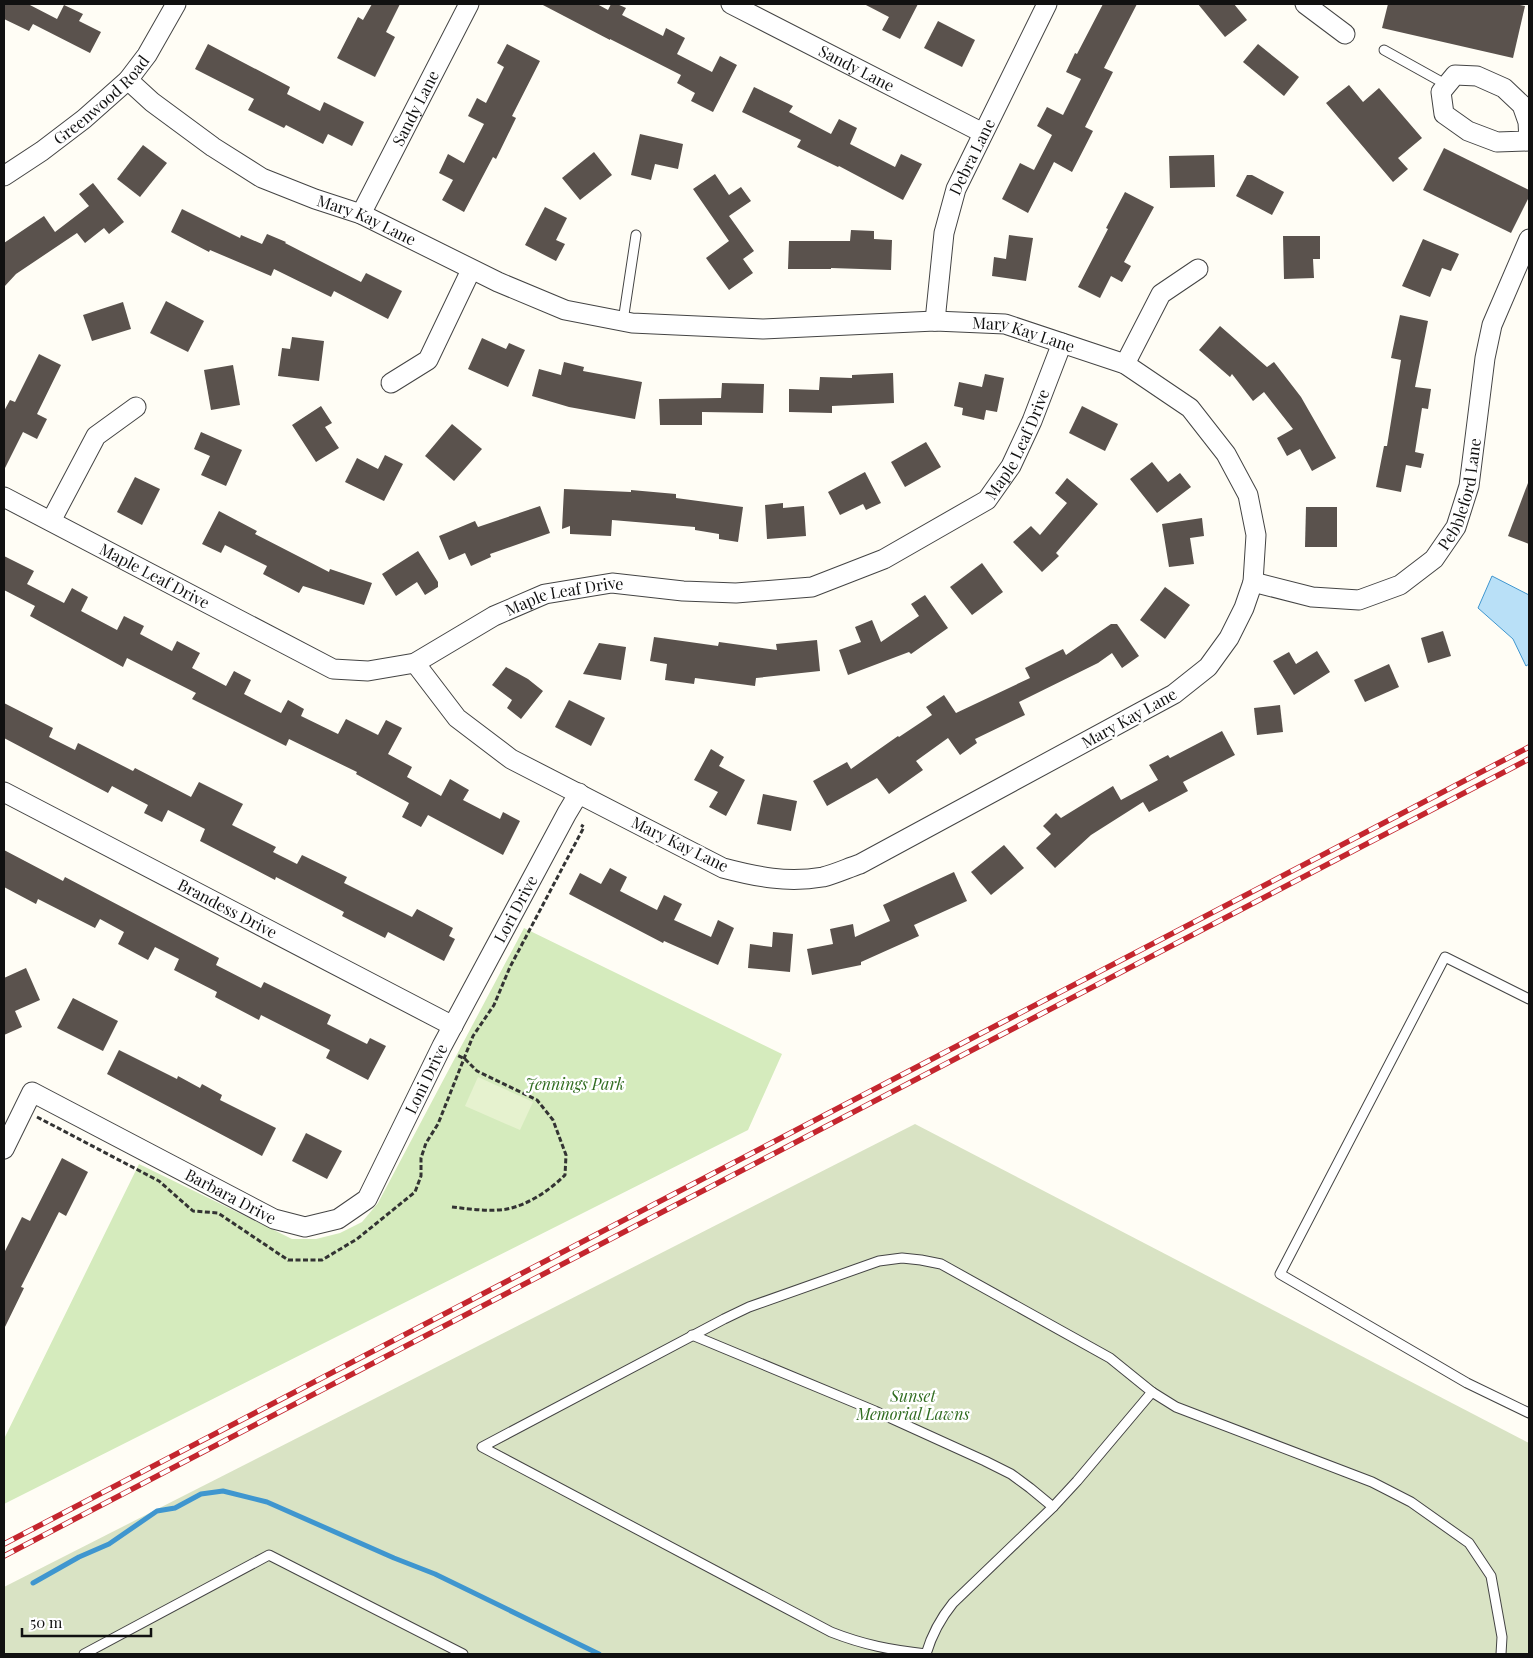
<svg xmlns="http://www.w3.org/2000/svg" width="1533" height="1658" font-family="'Playfair Display',serif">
	<rect width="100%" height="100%" fill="#fffdf5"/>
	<path fill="#d5ebbd" d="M 524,928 L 782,1054 L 748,1130 L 4,1504 L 4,1439 L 139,1164 L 292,1239 L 316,1239 L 340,1233 L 362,1222 L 378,1203 Z"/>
	<path fill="#d9e3c4" d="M 915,1124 L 1529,1443 L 1529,1654 L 4,1654 L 4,1587 Z"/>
	<path fill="#e6f2cf" d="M 478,1077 L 533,1102 L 520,1130 L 465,1106 Z"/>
	<path fill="#b9e0f7" stroke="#3f96cf" d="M 1492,576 L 1529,595 L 1529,664 L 1526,666 L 1513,639 L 1478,608 Z"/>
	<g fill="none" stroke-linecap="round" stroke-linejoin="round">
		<path stroke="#3f96cf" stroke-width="5" d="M 33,1583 L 79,1557 L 109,1544 L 157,1511 L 175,1508 L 201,1494 L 223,1491 L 267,1502 L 394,1558 L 435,1574 L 599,1654"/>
	</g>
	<g fill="#5a524d">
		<path d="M 4,4 L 28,4 L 57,19 L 64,5 L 83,14 L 79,21 L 101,32 L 90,53 L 33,24 L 29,31 L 4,19 Z"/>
		<path d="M 372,4 L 400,4 L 386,32 L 395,37 L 375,77 L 337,58 L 358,17 L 363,20 Z"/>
		<path d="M 541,4 L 597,4 L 608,10 L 611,4 L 617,4 L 626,8 L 622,15 L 663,36 L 666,28 L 685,38 L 677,54 L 712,72 L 720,56 L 737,65 L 713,112 L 691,101 L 695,93 L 677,83 L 681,75 L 610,39 L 610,40 Z"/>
		<path d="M 864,4 L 918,4 L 900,39 L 882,30 L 889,17 Z"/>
		<path d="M 1103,4 L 1137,4 L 1104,68 L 1113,72 L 1085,127 L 1093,131 L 1072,172 L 1054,162 L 1028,213 L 1002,199 L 1020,163 L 1034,170 L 1052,135 L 1037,126 L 1047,107 L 1063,115 L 1081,79 L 1066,72 L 1075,53 L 1077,54 Z"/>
		<path d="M 1198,4 L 1234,4 L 1247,20 L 1225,37 Z"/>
		<path d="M 1388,4 L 1515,4 L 1525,6 L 1513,58 L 1382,28 Z"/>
		<path d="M 938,21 L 975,40 L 962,67 L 924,48 Z"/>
		<path d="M 208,44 L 290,87 L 287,94 L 320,111 L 324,102 L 364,122 L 352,146 L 328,134 L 323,144 L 286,125 L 284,128 L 248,110 L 254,99 L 195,69 Z"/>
		<path d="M 507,44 L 540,61 L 512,116 L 516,118 L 496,159 L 493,157 L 464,212 L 442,200 L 453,180 L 439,173 L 448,154 L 464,163 L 484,124 L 468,116 L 477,98 L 486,103 L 504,67 L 497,63 Z"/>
		<path d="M 1258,44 L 1299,77 L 1284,96 L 1243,62 Z"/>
		<path d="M 1349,85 L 1363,102 L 1379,88 L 1422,138 L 1398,158 L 1408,169 L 1393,182 L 1326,103 Z"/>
		<path d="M 754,87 L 793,106 L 789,112 L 831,134 L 839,119 L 857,128 L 850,144 L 895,167 L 901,154 L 922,164 L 903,200 L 839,166 L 838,167 L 797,147 L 801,140 L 742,112 Z"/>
		<path d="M 640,134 L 683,144 L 678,169 L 655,164 L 651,180 L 631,175 Z"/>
		<path d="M 143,145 L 167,163 L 140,197 L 117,179 Z"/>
		<path d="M 1444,148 L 1529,190 L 1529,197 L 1511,233 L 1423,190 Z"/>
		<path d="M 594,152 L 612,175 L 580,200 L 562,178 Z"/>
		<path d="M 1214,155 L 1215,187 L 1170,188 L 1169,156 Z"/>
		<path d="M 715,174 L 729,195 L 741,187 L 751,201 L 729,216 L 754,251 L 743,259 L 753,273 L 729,290 L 706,258 L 729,241 L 693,189 Z"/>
		<path d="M 1247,175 L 1252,175 L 1284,192 L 1272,215 L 1236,196 Z"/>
		<path d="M 93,183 L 124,222 L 109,234 L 104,228 L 85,243 L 77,233 L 16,274 L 4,287 L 4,243 L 44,216 L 55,232 L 89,206 L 79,194 Z"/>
		<path d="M 1125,192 L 1154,207 L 1124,262 L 1131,266 L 1122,282 L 1111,276 L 1100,298 L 1078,287 L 1108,229 L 1106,228 Z"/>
		<path d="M 545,207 L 567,218 L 556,240 L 565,244 L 556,261 L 525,245 Z"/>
		<path d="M 182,209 L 240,238 L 241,235 L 262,244 L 267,234 L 286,242 L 285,243 L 361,282 L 366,273 L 402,291 L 388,319 L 334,291 L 331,297 L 274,269 L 271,276 L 210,250 L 209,252 L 171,232 Z"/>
		<path d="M 851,230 L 874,231 L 874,239 L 892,240 L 891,270 L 831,268 L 831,269 L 788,269 L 789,241 L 850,241 Z"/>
		<path d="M 1009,235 L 1033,238 L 1026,281 L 992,276 L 994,257 L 1006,259 Z"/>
		<path d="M 1283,236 L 1320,236 L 1320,259 L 1313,259 L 1314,278 L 1284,279 Z"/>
		<path d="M 1423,239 L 1459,254 L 1451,271 L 1442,268 L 1430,297 L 1402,286 Z"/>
		<path d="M 166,301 L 204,321 L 188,352 L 150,333 Z"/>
		<path d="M 123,302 L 131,329 L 92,341 L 83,315 Z"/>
		<path d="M 1400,315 L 1428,321 L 1415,387 L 1431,389 L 1428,409 L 1422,408 L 1415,452 L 1424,454 L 1421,468 L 1406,465 L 1401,492 L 1376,487 L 1384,446 L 1387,446 L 1401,360 L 1391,358 Z"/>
		<path d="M 1220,326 L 1267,367 L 1274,362 L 1301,397 L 1336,458 L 1312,471 L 1300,449 L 1287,456 L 1277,438 L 1293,429 L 1264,392 L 1253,401 L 1232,374 L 1230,377 L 1199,350 Z"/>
		<path d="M 292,337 L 324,341 L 319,381 L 278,376 L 282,348 L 290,349 Z"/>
		<path d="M 482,338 L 506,349 L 509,343 L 525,350 L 508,387 L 468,369 Z"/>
		<path d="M 39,354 L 61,365 L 37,414 L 47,419 L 37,439 L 23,432 L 4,470 L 4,411 L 10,400 L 15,402 Z"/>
		<path d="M 564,362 L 584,367 L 583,371 L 642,382 L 635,419 L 569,407 L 532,396 L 539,369 L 561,375 Z"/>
		<path d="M 233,365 L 240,405 L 211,410 L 204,370 Z"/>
		<path d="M 893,373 L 894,403 L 832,406 L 832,413 L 789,412 L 789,389 L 819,390 L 820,377 L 852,378 L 852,375 Z"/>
		<path d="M 985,374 L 1004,378 L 997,412 L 986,410 L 984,420 L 962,415 L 963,408 L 954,406 L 959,382 L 982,387 Z"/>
		<path d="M 722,383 L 764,384 L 763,413 L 702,412 L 702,425 L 660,425 L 659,399 L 721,398 Z"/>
		<path d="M 321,406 L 332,423 L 325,427 L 339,448 L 316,462 L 292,425 Z"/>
		<path d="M 1082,406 L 1118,424 L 1105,451 L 1069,433 Z"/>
		<path d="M 452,424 L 482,449 L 454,481 L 425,456 Z"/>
		<path d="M 201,432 L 242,450 L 226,486 L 201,475 L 210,456 L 194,449 Z"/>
		<path d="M 926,442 L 941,467 L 905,487 L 891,462 Z"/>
		<path d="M 385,455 L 403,464 L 384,501 L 345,482 L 357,458 L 378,469 Z"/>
		<path d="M 1152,462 L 1168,482 L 1180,473 L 1191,487 L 1157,513 L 1130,479 Z"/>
		<path d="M 865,472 L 881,503 L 866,510 L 863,504 L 840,515 L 828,492 Z"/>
		<path d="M 135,477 L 160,489 L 142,525 L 117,512 Z"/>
		<path d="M 1067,478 L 1098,504 L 1056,553 L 1059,556 L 1042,572 L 1013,542 L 1031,526 L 1040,535 L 1067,503 L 1055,493 Z"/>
		<path d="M 1528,483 L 1529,483 L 1529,544 L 1508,536 Z"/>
		<path d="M 564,489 L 631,492 L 631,490 L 676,494 L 676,498 L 743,507 L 738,542 L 719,539 L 719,534 L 695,530 L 695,527 L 612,520 L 611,536 L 570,534 L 570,526 L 562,529 Z"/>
		<path d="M 783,503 L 783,508 L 804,506 L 806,536 L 767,539 L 765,505 Z"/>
		<path d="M 540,506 L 550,533 L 490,554 L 491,557 L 471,566 L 465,553 L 449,560 L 439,536 L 475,521 L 478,527 Z"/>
		<path d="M 1306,507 L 1337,507 L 1337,547 L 1305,547 Z"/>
		<path d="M 219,511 L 257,531 L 255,534 L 329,572 L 330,569 L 372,583 L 364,605 L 303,586 L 299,593 L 263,574 L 267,566 L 225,545 L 221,553 L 202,544 Z"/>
		<path d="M 1202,518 L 1204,536 L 1190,538 L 1194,564 L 1169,567 L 1162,524 Z"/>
		<path d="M 418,551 L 438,582 L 438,587 L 425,595 L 417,582 L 396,596 L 382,574 Z"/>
		<path d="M 4,556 L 34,571 L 27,584 L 64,603 L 72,588 L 88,597 L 81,611 L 117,630 L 124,616 L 144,626 L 140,634 L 172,651 L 177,641 L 200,653 L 192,668 L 226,686 L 234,671 L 251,680 L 244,694 L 281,713 L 288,700 L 304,709 L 301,716 L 338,734 L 346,719 L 378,735 L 386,720 L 402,728 L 388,754 L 412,767 L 407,777 L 441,796 L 450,779 L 469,790 L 463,800 L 500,819 L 503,812 L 520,821 L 503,855 L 428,815 L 421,827 L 402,817 L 409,803 L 356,774 L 357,772 L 289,739 L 286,746 L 192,699 L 196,693 L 127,658 L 123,667 L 30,616 L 35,606 L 4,590 Z"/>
		<path d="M 982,563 L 1003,592 L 972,615 L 950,587 Z"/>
		<path d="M 1165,587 L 1190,605 L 1165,639 L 1140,620 Z"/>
		<path d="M 925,595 L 948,628 L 911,654 L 909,652 L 848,675 L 839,650 L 861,642 L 855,627 L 872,620 L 881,642 L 919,616 L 911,604 Z"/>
		<path d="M 1111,624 L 1117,624 L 1139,656 L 1122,668 L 1112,653 L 1098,663 L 1019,702 L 1025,715 L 975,739 L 977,743 L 960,755 L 948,738 L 916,761 L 923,770 L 889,794 L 877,778 L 827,806 L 813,781 L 847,762 L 851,769 L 898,736 L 899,737 L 932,715 L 926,707 L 944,695 L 956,713 L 1030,678 L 1025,668 L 1063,649 L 1066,655 Z"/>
		<path d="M 1443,631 L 1451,656 L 1428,663 L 1421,638 Z"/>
		<path d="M 654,637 L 718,646 L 719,642 L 777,650 L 776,644 L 817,640 L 820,671 L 756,678 L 755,686 L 695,678 L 694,684 L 665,680 L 667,664 L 650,661 Z"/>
		<path d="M 599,643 L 626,647 L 621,680 L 583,674 Z"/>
		<path d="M 1317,651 L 1330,672 L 1294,695 L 1273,661 L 1289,652 L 1296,664 Z"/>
		<path d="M 1389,664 L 1399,687 L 1365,702 L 1354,680 Z"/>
		<path d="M 506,667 L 528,679 L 543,691 L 521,719 L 507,708 L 512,700 L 492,685 Z"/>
		<path d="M 569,700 L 605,718 L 591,746 L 555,727 Z"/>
		<path d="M 4,703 L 53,728 L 49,737 L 75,750 L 78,743 L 133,771 L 135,768 L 191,797 L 199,782 L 243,804 L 232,825 L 276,847 L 273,852 L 297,864 L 302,855 L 347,877 L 344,883 L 412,917 L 417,909 L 453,928 L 449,936 L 455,939 L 444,961 L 388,932 L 385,938 L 342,916 L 344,912 L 276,877 L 275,880 L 200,841 L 205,829 L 168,810 L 162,822 L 144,813 L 148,805 L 112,786 L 108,793 L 4,738 Z"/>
		<path d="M 1280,705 L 1283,732 L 1257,735 L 1254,708 Z"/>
		<path d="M 1222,731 L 1235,755 L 1183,782 L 1188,791 L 1149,812 L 1143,802 L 1091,835 L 1055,868 L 1036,848 L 1051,834 L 1043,826 L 1056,813 L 1061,818 L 1113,786 L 1121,800 L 1158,780 L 1149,765 L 1168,755 L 1170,758 Z"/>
		<path d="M 711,749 L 724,757 L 719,766 L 745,780 L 726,816 L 709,807 L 718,792 L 694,780 Z"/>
		<path d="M 763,794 L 797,801 L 791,831 L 757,824 Z"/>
		<path d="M 1004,845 L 1024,868 L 991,895 L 971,872 Z"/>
		<path d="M 4,850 L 63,881 L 65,877 L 219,958 L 216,965 L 261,988 L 264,982 L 331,1015 L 327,1024 L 367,1044 L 370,1038 L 386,1046 L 368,1080 L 326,1058 L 330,1050 L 261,1015 L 259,1020 L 215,997 L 217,992 L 174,970 L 179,959 L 155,947 L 148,960 L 118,944 L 124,932 L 100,919 L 95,928 L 38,899 L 36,904 L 4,887 Z"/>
		<path d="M 610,868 L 627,877 L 620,891 L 657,910 L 664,895 L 682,904 L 674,920 L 711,937 L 718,920 L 734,928 L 718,965 L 664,941 L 663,943 L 569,894 L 580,873 L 601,884 Z"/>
		<path d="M 954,872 L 967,901 L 914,925 L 919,936 L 861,962 L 861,965 L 812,975 L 807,949 L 833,944 L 830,929 L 853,924 L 855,937 L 890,921 L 883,905 Z"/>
		<path d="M 773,932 L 793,934 L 790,972 L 748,968 L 750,944 L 772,947 Z"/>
		<path d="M 26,968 L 40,1000 L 15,1011 L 22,1027 L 4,1035 L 4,978 Z"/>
		<path d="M 73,998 L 118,1021 L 103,1051 L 57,1028 Z"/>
		<path d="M 119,1050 L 177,1079 L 178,1076 L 200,1088 L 202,1084 L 222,1095 L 220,1100 L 276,1128 L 262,1156 L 107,1074 Z"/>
		<path d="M 306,1133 L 342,1151 L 327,1179 L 292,1161 Z"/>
		<path d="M 62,1158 L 88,1172 L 66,1216 L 59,1212 L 21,1287 L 24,1288 L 4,1329 L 4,1253 L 22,1217 L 30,1221 Z"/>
	</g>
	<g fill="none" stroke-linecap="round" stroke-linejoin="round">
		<g stroke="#444" stroke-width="11">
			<g id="lane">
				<path d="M 1384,50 L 1447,85"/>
				<path d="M 623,321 L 636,235"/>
				<path d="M 1529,999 L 1445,957 L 1280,1274 L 1467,1383 L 1529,1413"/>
				<path d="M 692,1335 L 875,1411 L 985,1461 L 1011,1474 L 1030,1488 L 1053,1507"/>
				<path d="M 84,1654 L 269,1555 L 463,1654"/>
				<path d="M 926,1654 C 891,1650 864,1645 831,1632 L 482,1447 L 724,1319 L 749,1307 L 879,1261 L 902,1258 L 921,1260 L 941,1264 L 1110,1358 L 1152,1392 L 1176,1407 L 1372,1482 L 1411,1502 L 1469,1543 L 1491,1576 L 1502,1637 L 1501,1654"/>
				<path d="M 926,1654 C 932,1634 940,1619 953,1603 L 1053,1507 L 1077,1481 L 1152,1392"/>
			</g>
		</g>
		<g stroke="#444" stroke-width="21">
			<g id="street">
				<path id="s1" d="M 731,4 L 983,133"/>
				<path d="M 1305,4 L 1345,34"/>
				<path id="s2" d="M 128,80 L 152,102 L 213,147 L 262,178 L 315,199 L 361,214 L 498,282 L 565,310 L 632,323 L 763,329 L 935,321 L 1005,324 L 1125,364 L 1190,408 L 1226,454 L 1248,495 L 1256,535 L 1253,582 L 1244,608 L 1229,638 L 1208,667 L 1174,694 L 860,864 C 848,868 835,874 823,877 C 787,883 757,877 723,868 L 511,759 L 457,718 L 415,663"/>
				<path d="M 1529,141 L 1528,122 L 1522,105 L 1504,88 L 1477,76 L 1455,75 L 1441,92 L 1444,114 L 1468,131 L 1497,142 L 1529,141"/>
				<path id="s3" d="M 4,176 L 42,151 L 84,119 L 128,80 L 147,55 L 176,4"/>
				<path id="s4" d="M 361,214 L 469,4"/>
				<path id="s5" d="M 935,321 L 944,233 L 956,189 L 1047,4"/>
				<path d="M 1125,364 L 1161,294 L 1198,269"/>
				<path d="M 391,383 L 428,360 L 471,270"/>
				<path id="s6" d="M 4,497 L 333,669 L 368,671 L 415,663 L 494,616 L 545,594 L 612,583 L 683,591 L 736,593 L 812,587 L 884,559 L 987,500 L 1011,466 L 1032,421 L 1062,343"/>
				<path d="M 51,521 L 96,436 L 136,407"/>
				<path id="s7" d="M 1253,582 L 1312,597 L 1359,600 L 1400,585 L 1434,559 L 1456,527 L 1469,486 L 1485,358 L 1492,325 L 1529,239"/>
				<path id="s8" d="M 4,792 L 453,1026"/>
				<path id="s9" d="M 4,1149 L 32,1092 L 274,1219 L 305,1227 L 338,1219 L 367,1199 L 442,1046 L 567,813 L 579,793"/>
			</g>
		</g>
		<g stroke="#333" stroke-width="3" stroke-dasharray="5 2.5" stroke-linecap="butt">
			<path d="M 37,1117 L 159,1181 L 193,1211 L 218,1213 L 288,1260 L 322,1260 L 357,1239 L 415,1192 L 421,1176 L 421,1158 L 426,1143 L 438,1124 L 473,1036 L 494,1005 L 510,967 L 584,827 L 581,825"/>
			<path d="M 452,1207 C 470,1209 490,1212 507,1209 C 528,1205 550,1190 565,1175 L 566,1155 L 553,1120 L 537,1100 L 477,1071 L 465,1059 L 457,1055"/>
		</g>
		<use href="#lane" stroke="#fff" stroke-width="9"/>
		<use href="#street" stroke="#fff" stroke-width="19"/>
		<g stroke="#c4262e" stroke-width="5.5">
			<g id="rail">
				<path d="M 4,1544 L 1529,747"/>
				<path d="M 4,1556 L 1529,759"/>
			</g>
		</g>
		<use href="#rail" stroke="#fff" stroke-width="4" stroke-dasharray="11" stroke-linecap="butt"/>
	</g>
	<g text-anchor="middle" stroke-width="5" stroke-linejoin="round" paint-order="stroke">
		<g font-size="16" fill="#111" stroke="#fff">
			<text dy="6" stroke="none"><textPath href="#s1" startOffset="141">Sandy Lane</textPath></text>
			<text dy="6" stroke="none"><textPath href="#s3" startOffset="124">Greenwood Road</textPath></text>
			<text dy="6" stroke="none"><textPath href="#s4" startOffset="119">Sandy Lane</textPath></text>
			<text dy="6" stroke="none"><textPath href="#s5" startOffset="170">Debra Lane</textPath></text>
			<text dy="6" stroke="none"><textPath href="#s2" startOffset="279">Mary Kay Lane</textPath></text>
			<text dy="6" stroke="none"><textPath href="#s2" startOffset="959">Mary Kay Lane</textPath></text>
			<text dy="6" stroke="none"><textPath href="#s6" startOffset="1130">Maple Leaf Drive</textPath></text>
			<text dy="6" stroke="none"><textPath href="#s7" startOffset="266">Pebbleford Lane</textPath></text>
			<text dy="6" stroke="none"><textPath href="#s6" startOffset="170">Maple Leaf Drive</textPath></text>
			<text dy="6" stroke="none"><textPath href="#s6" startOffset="620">Maple Leaf Drive</textPath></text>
			<text transform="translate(1129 718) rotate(-29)" y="6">Mary Kay Lane</text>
			<text transform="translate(680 844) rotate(26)" y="6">Mary Kay Lane</text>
			<text dy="6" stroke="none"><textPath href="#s8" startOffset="252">Brandess Drive</textPath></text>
			<text dy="6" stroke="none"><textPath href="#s9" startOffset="764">Lori Drive</textPath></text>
			<text dy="6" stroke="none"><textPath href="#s9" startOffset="572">Loni Drive</textPath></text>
			<text dy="6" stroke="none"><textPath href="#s9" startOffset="288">Barbara Drive</textPath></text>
		</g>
		<g font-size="16" font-style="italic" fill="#2f6b1f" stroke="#fff">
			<text x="575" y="1090">Jennings Park</text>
			<text x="913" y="1402">Sunset<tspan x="913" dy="18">Memorial Lawns</tspan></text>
		</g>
	</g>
	<rect width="1533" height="1658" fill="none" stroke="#111111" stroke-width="10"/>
	<path d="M22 1628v8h129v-8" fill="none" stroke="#111111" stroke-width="2.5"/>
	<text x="30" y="1628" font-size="15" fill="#111111" stroke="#ffffff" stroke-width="4" paint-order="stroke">50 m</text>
</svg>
